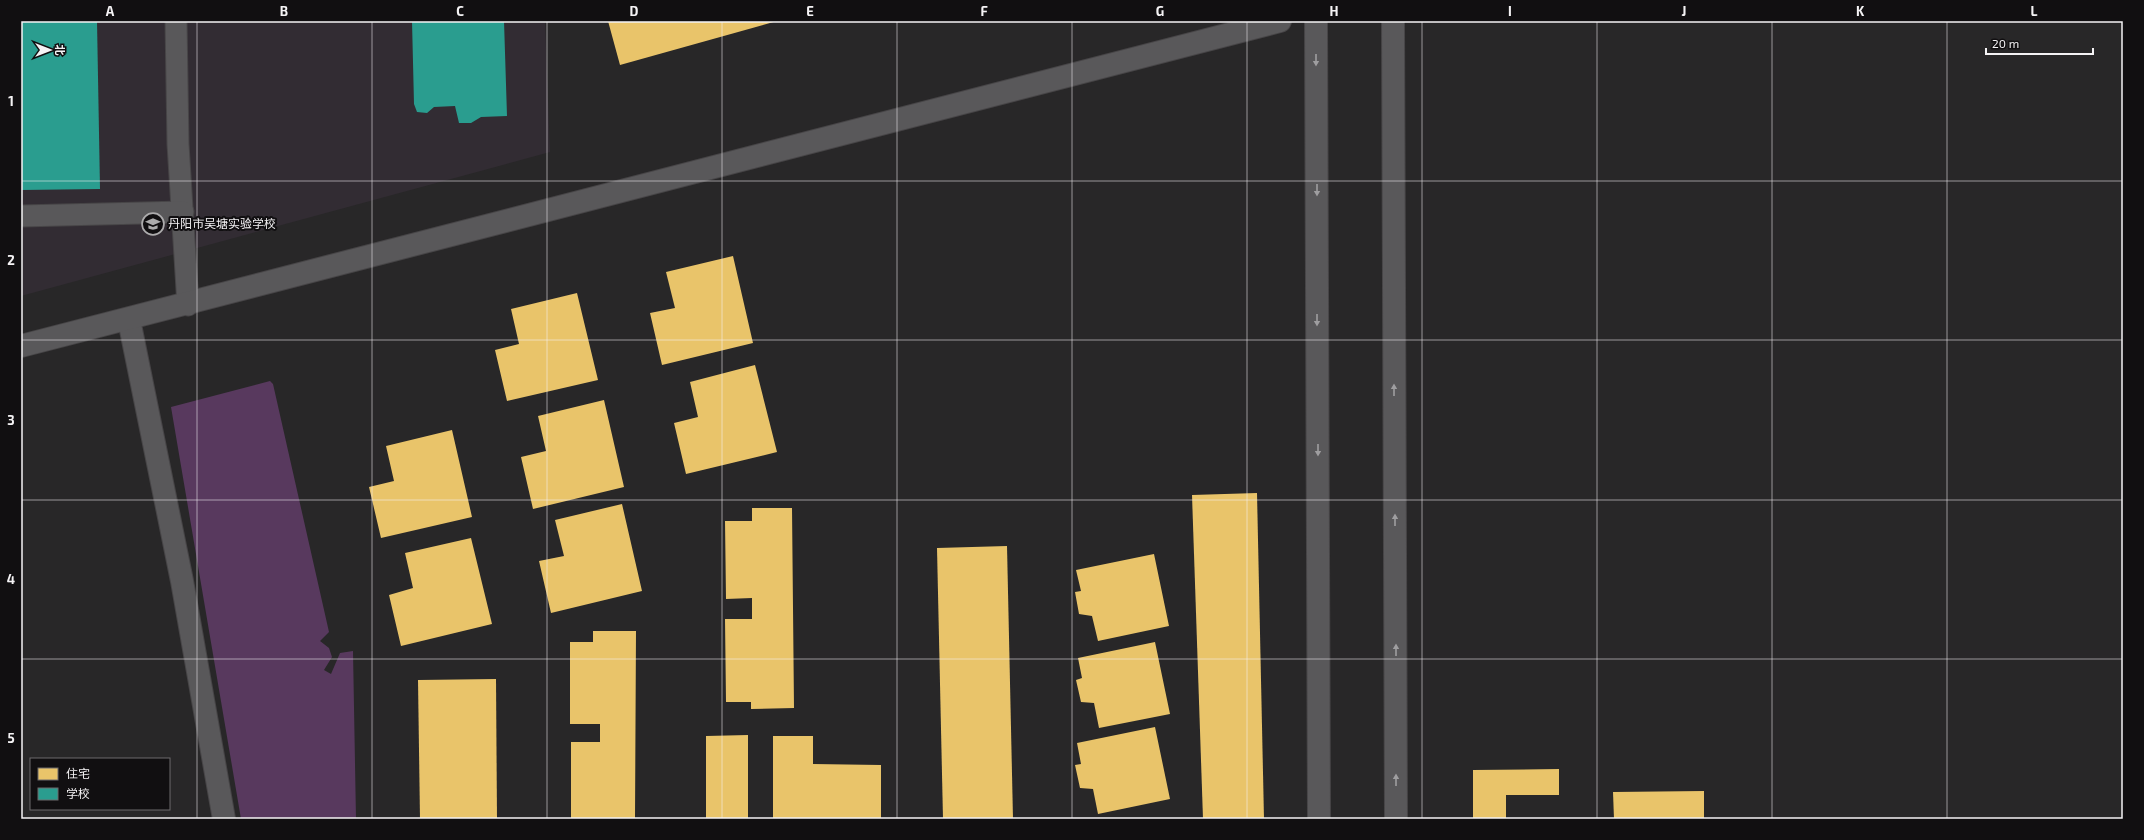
<svg xmlns="http://www.w3.org/2000/svg" width="2144" height="840" font-family="'Exo 2','Noto Sans SC',sans-serif">
	<rect width="100%" height="100%" fill="#282728"/>
	<path fill="#322c33" d="M 21,21 L 545,21 L 550,152 L 21,296 Z"/>
	<path fill="#58395e" d="M 270,381 L 273,384 L 329,632 L 320,641 L 329,648 L 332,657 L 324,670 L 331,674 L 340,653 L 353,651 L 356,819 L 241,819 L 171,407 Z"/>
	<g fill="#e9c46a">
		<path d="M 608,21 L 777,21 L 620,65 Z"/>
		<path d="M 733,256 L 753,343 L 662,365 L 650,313 L 675,308 L 666,272 Z"/>
		<path d="M 577,293 L 598,380 L 507,401 L 495,350 L 519,344 L 511,309 Z"/>
		<path d="M 755,365 L 777,452 L 686,474 L 674,423 L 698,417 L 690,382 Z"/>
		<path d="M 604,400 L 624,487 L 533,509 L 521,457 L 546,451 L 538,416 Z"/>
		<path d="M 452,430 L 472,517 L 381,538 L 369,487 L 394,481 L 386,446 Z"/>
		<path d="M 1257,493 L 1264,819 L 1203,819 L 1192,495 Z"/>
		<path d="M 622,504 L 642,591 L 551,613 L 539,561 L 564,556 L 555,520 Z"/>
		<path d="M 752,508 L 792,508 L 794,708 L 751,709 L 751,702 L 726,702 L 725,619 L 752,619 L 752,598 L 726,599 L 725,521 L 752,521 Z"/>
		<path d="M 471,538 L 492,624 L 401,646 L 389,595 L 413,588 L 405,553 Z"/>
		<path d="M 1007,546 L 1013,819 L 943,819 L 937,548 Z"/>
		<path d="M 1154,554 L 1169,626 L 1098,641 L 1092,616 L 1079,614 L 1075,592 L 1081,591 L 1076,570 Z"/>
		<path d="M 593,631 L 636,631 L 635,819 L 571,819 L 571,742 L 600,742 L 600,724 L 570,724 L 570,642 L 593,642 Z"/>
		<path d="M 1155,642 L 1170,714 L 1099,728 L 1094,703 L 1081,702 L 1076,680 L 1082,678 L 1078,658 Z"/>
		<path d="M 496,679 L 497,819 L 420,819 L 418,680 Z"/>
		<path d="M 1155,727 L 1170,799 L 1098,814 L 1093,789 L 1080,788 L 1075,765 L 1081,764 L 1077,743 Z"/>
		<path d="M 748,735 L 748,819 L 706,819 L 706,736 Z"/>
		<path d="M 773,736 L 813,736 L 813,764 L 881,765 L 881,819 L 773,819 Z"/>
		<path d="M 1559,769 L 1559,795 L 1506,795 L 1506,819 L 1473,819 L 1473,770 Z"/>
		<path d="M 1704,791 L 1704,819 L 1614,819 L 1613,792 Z"/>
	</g>
	<g fill="#2a9d8f">
		<path d="M 21,21 L 97,21 L 100,189 L 21,190 Z"/>
		<path d="M 412,21 L 504,21 L 507,116 L 481,117 L 471,123 L 459,123 L 455,106 L 434,107 L 427,113 L 417,112 L 414,104 Z"/>
	</g>
	<g fill="none" stroke-linecap="round" stroke-linejoin="round">
		<g stroke="#474547" stroke-width="23">
			<g id="service">
				<path d="M 176,21 L 178,144 L 188,305"/>
				<path d="M 21,216 L 183,212"/>
			</g>
		</g>
		<g stroke="#474547" stroke-width="24">
			<g id="minor">
				<path d="M 129,320 L 182,581 L 224,819"/>
				<path d="M 21,346 L 1280,21"/>
			</g>
		</g>
		<g stroke="#474547" stroke-width="24">
			<g id="tertiary">
				<path d="M 1316,21 L 1319,819"/>
				<path d="M 1393,21 L 1396,819"/>
			</g>
		</g>
		<use href="#service" stroke="#59585a" stroke-width="21"/>
		<use href="#minor" stroke="#59585a" stroke-width="22"/>
		<use href="#tertiary" stroke="#59585a" stroke-width="22"/>
	</g>
	<defs><path id="oneway-solid" d="M-6-.8H1V-3.2L6.5 0L1 3.2V.8H-6Z"/></defs>
	<g fill="#9f9ea0">
		<use href="#oneway-solid" transform="translate(1316 60) rotate(90)"/>
		<use href="#oneway-solid" transform="translate(1317 190) rotate(90)"/>
		<use href="#oneway-solid" transform="translate(1317 320) rotate(90)"/>
		<use href="#oneway-solid" transform="translate(1394 390) rotate(-90)"/>
		<use href="#oneway-solid" transform="translate(1318 450) rotate(90)"/>
		<use href="#oneway-solid" transform="translate(1395 520) rotate(-90)"/>
		<use href="#oneway-solid" transform="translate(1396 650) rotate(-90)"/>
		<use href="#oneway-solid" transform="translate(1396 780) rotate(-90)"/>
	</g>
	<path fill="none" stroke="#f5f3f5" stroke-width="1" stroke-opacity="0.55" d="M 197,21 L 197,819M 372,21 L 372,819M 547,21 L 547,819M 722,21 L 722,819M 897,21 L 897,819M 1072,21 L 1072,819M 1247,21 L 1247,819M 1422,21 L 1422,819M 1597,21 L 1597,819M 1772,21 L 1772,819M 1947,21 L 1947,819M 21,181 L 2123,181M 21,340 L 2123,340M 21,500 L 2123,500M 21,659 L 2123,659"/>
	<defs>
		<g id="school-ring" transform="scale(1.15)"><circle r="9.5" fill="#110f11" stroke="#adacad" stroke-width="1.5"/><path d="M0-5L7-2L0 1L-7-2ZM-4 1L0 2.5L4 1V4Q0 6-4 4Z" fill="#adacad"/></g>
	</defs>
	<g fill-rule="evenodd">
		<use href="#school-ring" x="153" y="224"/>
	</g>
	<g text-anchor="middle" stroke-width="4" stroke-linejoin="round" paint-order="stroke">
		<g font-size="12" fill="#f5f3f5" stroke="#110f11" text-anchor="start">
			<text x="168" y="228">丹阳市吴塘实验学校</text>
		</g>
	</g>
	<rect width="2144" height="840" fill="none" stroke="#110f11" stroke-width="44"/>
	<rect x="30" y="758" width="140" height="52" fill="#110f11" stroke="#6c6a6c"/>
	<rect x="38" y="768" width="20" height="12" fill="#e9c46a" stroke="#6c6a6c"/>
	<text x="66" y="778" font-size="12" fill="#f5f3f5">住宅</text>
	<rect x="38" y="788" width="20" height="12" fill="#2a9d8f" stroke="#6c6a6c"/>
	<text x="66" y="798" font-size="12" fill="#f5f3f5">学校</text>
	<g transform="translate(50 50) rotate(90)" stroke="#110f11" stroke-width="3" paint-order="stroke">
	<path d="M0-3L7 15L0 10L-7 15Z" fill="#f5f3f5"/>
	<text y="-6" font-size="11" font-weight="bold" text-anchor="middle" fill="#f5f3f5">北</text>
	</g>
	<path d="M1986 48v6h107v-6" fill="none" stroke="#f5f3f5" stroke-width="2"/>
	<text x="1992" y="48" font-size="12" fill="#f5f3f5" stroke="#110f11" stroke-width="3" paint-order="stroke">20 m</text>
	<rect x="22" y="22" width="2100" height="796" fill="none" stroke="#f5f3f5" stroke-width="1.5"/>
	<g font-size="13" text-anchor="middle" font-weight="bold" fill="#f5f3f5">
		<text x="110" y="16">A</text>
		<text x="284" y="16">B</text>
		<text x="460" y="16">C</text>
		<text x="634" y="16">D</text>
		<text x="810" y="16">E</text>
		<text x="984" y="16">F</text>
		<text x="1160" y="16">G</text>
		<text x="1334" y="16">H</text>
		<text x="1510" y="16">I</text>
		<text x="1684" y="16">J</text>
		<text x="1860" y="16">K</text>
		<text x="2034" y="16">L</text>
		<text x="11" y="106">1</text>
		<text x="11" y="265">2</text>
		<text x="11" y="425">3</text>
		<text x="11" y="584">4</text>
		<text x="11" y="743">5</text>
	</g>
</svg>
